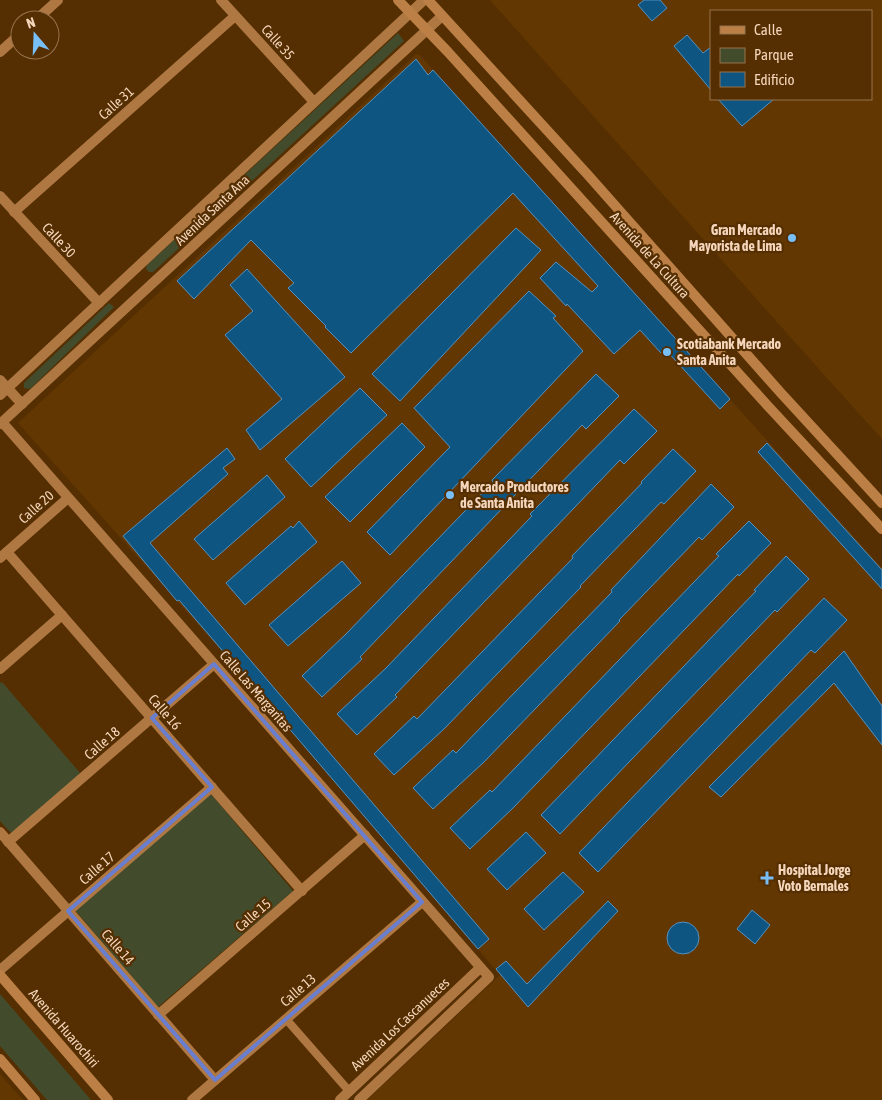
<svg xmlns="http://www.w3.org/2000/svg" width="882" height="1100" font-family="'Asap Condensed',sans-serif">
	<rect width="100%" height="100%" fill="#552f01"/>
	<g fill="#623701" fill-rule="evenodd">
		<path d="M 490,0 L 882,0 L 882,439 L 826,377 ZM 711,11 L 871,11 L 871,99 L 711,99 Z"/>
		<path d="M 416,54 L 420,55 L 882,568 L 882,1100 L 367,1100 L 500,975 L 246,678 L 18,423 Z"/>
		<path d="M 0,1074 L 23,1100 L 0,1100 Z"/>
	</g>
	<g fill="#424c2c">
		<path d="M 398,33 L 404,41 L 153,272 L 149,272 L 146,269 L 147,265 Z"/>
		<path d="M 109,303 L 114,307 L 112,309 L 30,389 L 24,388 L 24,383 Z"/>
		<path d="M 2,682 L 80,773 L 74,786 L 11,833 L 0,821 L 0,683 Z"/>
		<path d="M 211,794 L 293,891 L 158,1007 L 74,909 Z"/>
		<path d="M 0,994 L 91,1100 L 47,1100 L 0,1046 Z"/>
	</g>
	<g fill="#0e5582" stroke="#5392c2">
		<path d="M 644,0 L 660,0 L 667,8 L 652,21 L 638,5 Z"/>
		<path d="M 687,35 L 703,53 L 711,47 L 711,90 L 674,46 Z"/>
		<path d="M 416,59 L 428,75 L 433,70 L 730,399 L 720,409 L 665,349 L 661,353 L 640,330 L 614,354 L 567,304 L 566,306 L 540,278 L 556,262 L 592,292 L 598,286 L 513,193 L 351,353 L 325,327 L 326,326 L 288,288 L 294,283 L 251,240 L 194,299 L 177,281 Z"/>
		<path d="M 718,99 L 774,99 L 742,126 Z"/>
		<path d="M 516,228 L 541,250 L 400,401 L 372,374 Z"/>
		<path d="M 247,269 L 345,377 L 260,450 L 246,430 L 282,399 L 225,335 L 253,311 L 230,285 Z"/>
		<path d="M 529,291 L 556,316 L 553,318 L 583,351 L 390,555 L 367,532 L 450,447 L 414,408 Z"/>
		<path d="M 596,374 L 619,396 L 586,429 L 582,425 L 360,657 L 362,659 L 322,697 L 302,676 L 346,634 L 493,482 L 492,480 Z"/>
		<path d="M 360,388 L 387,415 L 311,487 L 285,459 Z"/>
		<path d="M 634,409 L 657,431 L 624,464 L 620,460 L 395,695 L 397,697 L 357,735 L 337,714 L 386,668 L 532,516 L 530,514 Z"/>
		<path d="M 402,423 L 425,447 L 350,522 L 325,497 Z"/>
		<path d="M 767,443 L 882,570 L 882,589 L 758,452 Z"/>
		<path d="M 227,448 L 235,459 L 223,468 L 228,474 L 150,543 L 489,939 L 478,949 L 179,600 L 177,601 L 123,536 Z"/>
		<path d="M 673,449 L 696,471 L 664,504 L 661,502 L 580,586 L 581,587 L 445,728 L 394,775 L 374,754 L 414,716 L 417,719 L 573,558 L 572,556 L 642,483 L 641,482 Z"/>
		<path d="M 267,475 L 285,497 L 213,560 L 194,539 Z"/>
		<path d="M 711,484 L 734,507 L 702,540 L 699,537 L 619,620 L 620,621 L 484,762 L 433,809 L 413,788 L 453,750 L 456,753 L 612,592 L 611,590 Z"/>
		<path d="M 299,521 L 317,542 L 245,605 L 226,583 L 291,526 L 293,528 Z"/>
		<path d="M 749,521 L 771,543 L 739,576 L 738,574 L 513,808 L 470,849 L 450,828 L 490,790 L 492,792 L 719,556 L 716,554 Z"/>
		<path d="M 786,556 L 809,579 L 777,612 L 775,610 L 560,834 L 541,815 L 756,591 L 754,590 Z"/>
		<path d="M 342,561 L 361,583 L 288,646 L 269,625 Z"/>
		<path d="M 824,598 L 847,620 L 815,653 L 811,650 L 598,872 L 579,853 Z"/>
		<path d="M 844,651 L 882,706 L 882,745 L 834,683 L 721,797 L 709,787 Z"/>
		<path d="M 526,832 L 546,853 L 507,890 L 487,869 Z"/>
		<path d="M 563,872 L 584,892 L 544,930 L 524,909 Z"/>
		<path d="M 608,901 L 618,911 L 528,1007 L 496,969 L 506,961 L 527,984 Z"/>
		<path d="M 752,910 L 770,925 L 755,944 L 737,929 Z"/>
		<circle cx="683" cy="938" r="16"/>
	</g>
	<g fill="none" stroke-linecap="round" stroke-linejoin="round">
		<path stroke="#af7843" stroke-width="8" d="M 286,1019 L 349,1091"/>
		<g stroke="#af7843" stroke-width="10">
			<path d="M 221,0 L 314,102"/>
			<path d="M 36,20 L 58,0"/>
			<path d="M 0,52 L 20,34"/>
			<path d="M 0,196 L 99,303"/>
			<path d="M 14,212 L 235,16"/>
			<path d="M 0,380 L 22,404"/>
			<path d="M 2,422 L 489,977 L 359,1100"/>
			<path d="M 7,552 L 302,891"/>
			<path d="M 0,558 L 68,498"/>
			<path d="M 0,669 L 62,615"/>
			<path d="M 0,832 L 215,1080"/>
			<path d="M 8,842 L 214,664"/>
			<path d="M 0,970 L 212,787"/>
			<path d="M 158,1015 L 365,835"/>
			<path d="M 192,1100 L 422,902"/>
			<path d="M 340,1100 L 480,968"/>
		</g>
		<g stroke="#af7843" stroke-width="10">
			<path d="M 0,395 L 424,0"/>
			<path d="M 0,424 L 442,16"/>
		</g>
		<g stroke="#bc8046" stroke-width="10">
			<path d="M 398,0 L 448,52 L 767,405 L 882,529"/>
			<path d="M 428,0 L 588,175 L 780,392 L 882,503"/>
			<path d="M 0,975 L 108,1100"/>
			<path d="M 0,1059 L 35,1100"/>
		</g>
	</g>
	<path fill="none" stroke="#697ece" stroke-width="4" stroke-linejoin="round" d="M 214,664 L 422,902 L 215,1080 L 68,911 L 212,787 L 152,718 Z"/>
	<g fill="#78bff7" stroke="#552f01" stroke-width="2">
		<circle cx="792" cy="238" r="5"/>
		<circle cx="667" cy="352" r="5"/>
		<circle cx="450" cy="495" r="5"/>
		<path d="M764.5 870.5h5v5h5v5h-5v5h-5v-5h-5v-5h5z"/>
	</g>
	<g text-anchor="middle" stroke-width="4.5" stroke-linejoin="round" paint-order="stroke">
		<g font-size="14" fill="#f5d6bc" stroke="#552f01">
			<text transform="translate(278 42) rotate(48)" y="5">Calle 35</text>
			<text transform="translate(116 103) rotate(-42)" y="5">Calle 31</text>
			<text transform="translate(212 210) rotate(-43)" y="5">Avenida Santa Ana</text>
			<text transform="translate(59 240) rotate(47)" y="5">Calle 30</text>
			<text transform="translate(650 255) rotate(48)" y="5">Avenida de La Cultura</text>
			<text transform="translate(36 507) rotate(-42)" y="5">Calle 20</text>
			<text transform="translate(256 691) rotate(49)" y="5">Calle Las Margaritas</text>
			<text transform="translate(165 712) rotate(49)" y="5">Calle 16</text>
			<text transform="translate(102 743) rotate(-41)" y="5">Calle 18</text>
			<text transform="translate(97 868) rotate(-41)" y="5">Calle 17</text>
			<text transform="translate(253 915) rotate(-41)" y="5">Calle 15</text>
			<text transform="translate(118 947) rotate(49)" y="5">Calle 14</text>
			<text transform="translate(298 990) rotate(-41)" y="5">Calle 13</text>
			<text transform="translate(400 1024) rotate(-43)" y="5">Avenida Los Cascanueces</text>
			<text transform="translate(64 1028) rotate(49)" y="5">Avenida Huarochiri</text>
		</g>
		<g font-size="14" font-weight="bold" fill="#f5d6bc" stroke="#552f01" text-anchor="start">
			<text x="782" y="235" text-anchor="end">Gran Mercado<tspan x="782" dy="16">Mayorista de Lima</tspan></text>
			<text x="677" y="349">Scotiabank Mercado<tspan x="677" dy="16">Santa Anita</tspan></text>
			<text x="460" y="492">Mercado Productores<tspan x="460" dy="16">de Santa Anita</tspan></text>
			<text x="778" y="875">Hospital Jorge<tspan x="778" dy="16">Voto Bernales</tspan></text>
		</g>
	</g>
	<rect x="710" y="10" width="162" height="90" fill="#552f01" stroke="#95724c"/>
	<rect x="720" y="26" width="25" height="8" fill="#bc8046" stroke="#95724c"/>
	<text x="754" y="35" font-size="15" fill="#f5d6bc">Calle</text>
	<rect x="720" y="48" width="25" height="15" fill="#424c2c" stroke="#95724c"/>
	<text x="754" y="60" font-size="15" fill="#f5d6bc">Parque</text>
	<rect x="720" y="72" width="25" height="15" fill="#0e5582" stroke="#95724c"/>
	<text x="754" y="85" font-size="15" fill="#f5d6bc">Edificio</text>
	<g transform="translate(35 35) rotate(341)"><circle r="24" fill="#552f01" stroke="#95724c"/>
	<path d="M0-4L9 19L0 12L-9 19Z" fill="#78bff7"/>
	<text y="-8" font-size="14" font-weight="bold" text-anchor="middle" fill="#f5d6bc">N</text>
	</g>
</svg>
